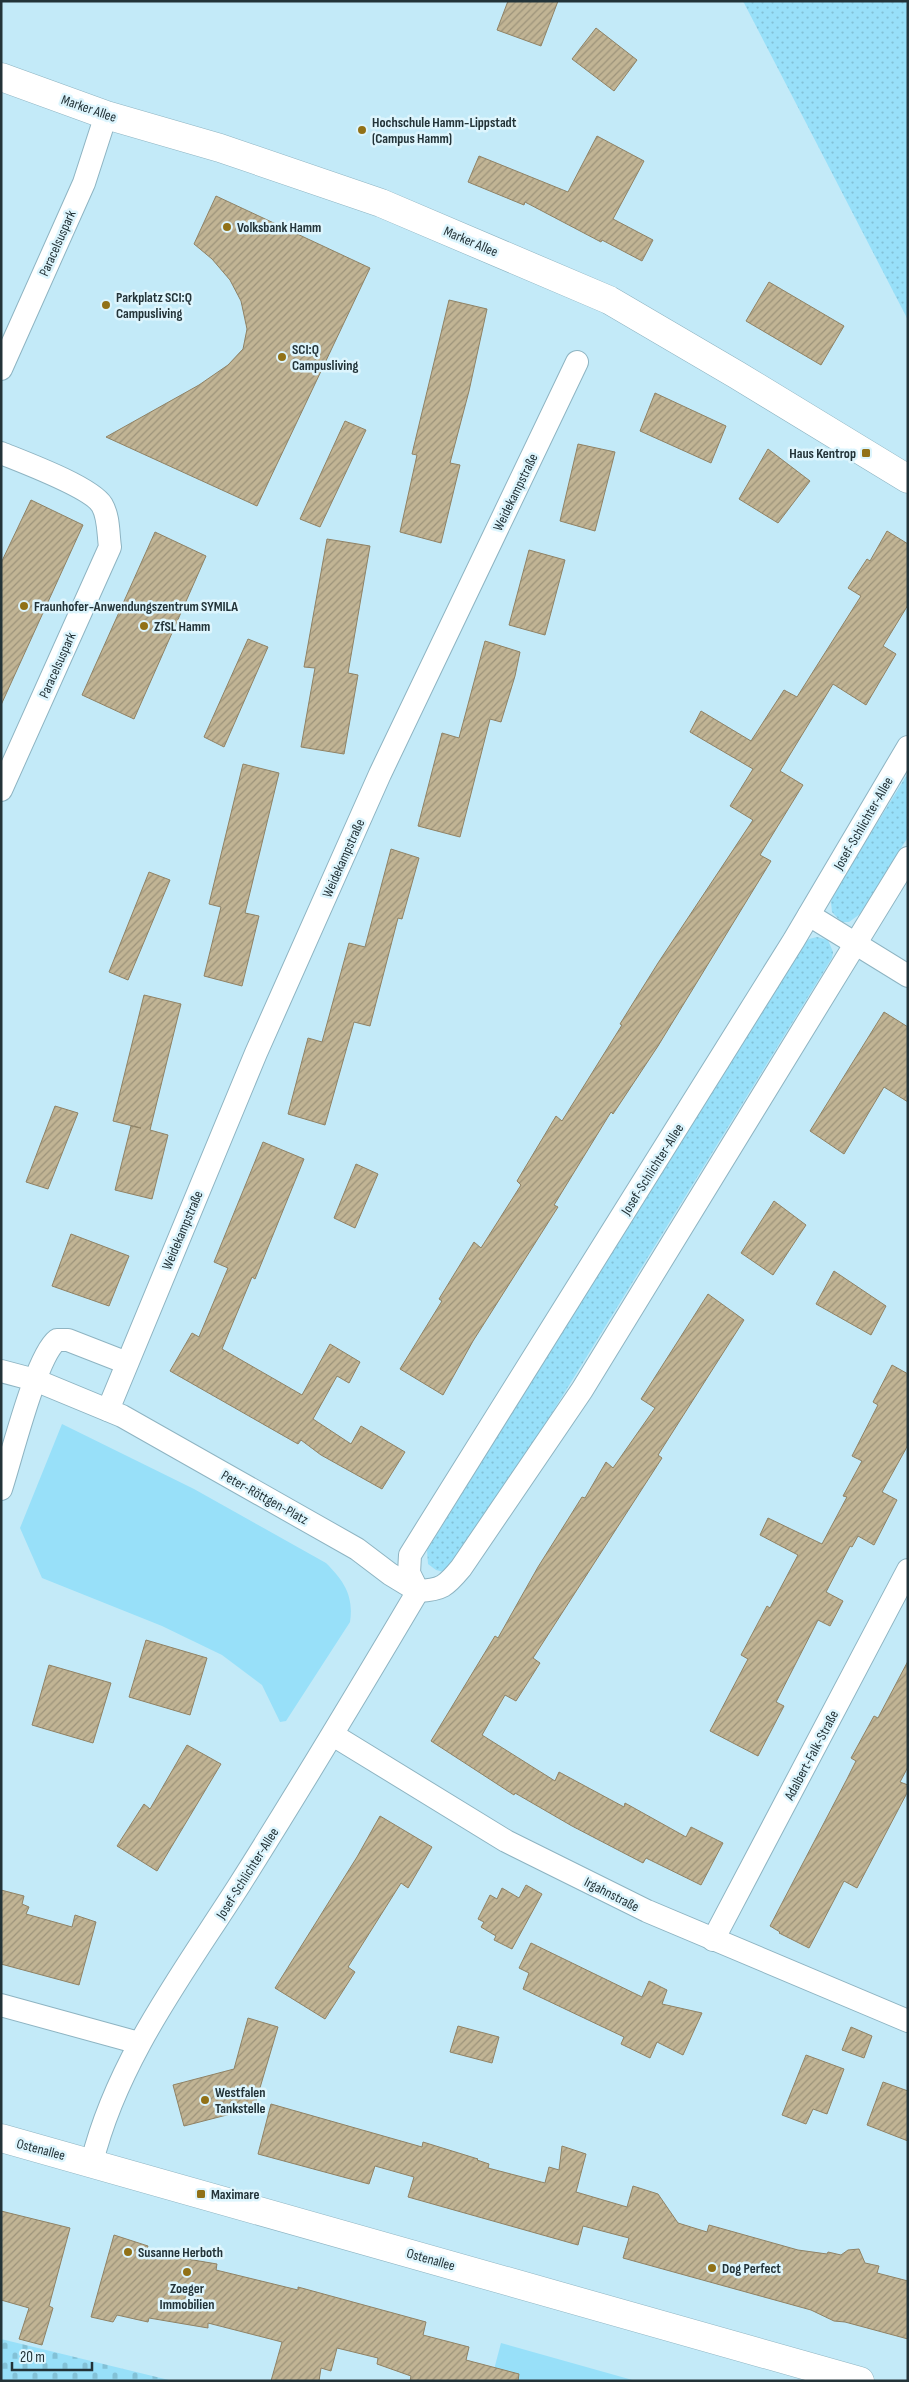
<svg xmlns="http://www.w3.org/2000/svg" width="909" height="2382" font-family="'Sofia Sans Condensed',sans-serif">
	<defs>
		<pattern id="grass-dots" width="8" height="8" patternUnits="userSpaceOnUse" patternTransform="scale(1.25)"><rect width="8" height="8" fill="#98e0f9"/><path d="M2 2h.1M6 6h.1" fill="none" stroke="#83c1d6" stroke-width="1.8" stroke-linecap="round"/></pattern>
		<pattern id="cemetery-stones" width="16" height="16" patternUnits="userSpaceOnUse" patternTransform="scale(1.25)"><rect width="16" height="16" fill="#98e0f9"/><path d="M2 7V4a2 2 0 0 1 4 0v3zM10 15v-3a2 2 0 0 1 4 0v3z" fill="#83c1d6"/></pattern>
		<pattern id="building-hatch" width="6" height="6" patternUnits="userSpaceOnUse" patternTransform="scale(1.25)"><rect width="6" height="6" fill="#c1b494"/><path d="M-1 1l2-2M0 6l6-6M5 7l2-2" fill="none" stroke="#9c937a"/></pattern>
	</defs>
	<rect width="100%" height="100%" fill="#c3eaf8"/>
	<g fill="url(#grass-dots)">
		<path d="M 743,1 L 908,1 L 908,320 Z"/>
		<path d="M 908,773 L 908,837 L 860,914 L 849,922 L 841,922 L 832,912 L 831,902 L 834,893 Z"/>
		<path d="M 817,937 L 828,940 L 833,952 L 832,958 L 477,1535 L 444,1572 L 436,1570 L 428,1564 L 427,1550 L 802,945 L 809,939 Z"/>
	</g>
	<path fill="url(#cemetery-stones)" d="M 1,2339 L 173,2381 L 1,2381 Z"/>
	<g fill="#98e0f9">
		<path d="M 62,1424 L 194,1489 L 326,1563 C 344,1581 354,1596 350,1622 L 286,1721 L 280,1722 L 262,1685 L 222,1655 L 162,1626 L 42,1578 L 20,1528 Z"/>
		<path d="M 501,2343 L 636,2381 L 491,2381 Z"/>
	</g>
	<g fill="url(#building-hatch)" stroke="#8f8265">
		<path d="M 508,1 L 558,1 L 541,46 L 497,30 Z"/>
		<path d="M 596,28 L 637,60 L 614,91 L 572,59 Z"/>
		<path d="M 597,136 L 644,161 L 613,219 L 653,240 L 642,261 L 602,240 L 601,242 L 525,202 L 524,205 L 468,182 L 479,156 L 568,192 Z"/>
		<path d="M 216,196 L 370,268 L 257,506 L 106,437 L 199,385 L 228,365 L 243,349 L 247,329 L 241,301 L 230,280 L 212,259 L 194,244 Z"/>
		<path d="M 769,282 L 844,326 L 821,365 L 746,321 Z"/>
		<path d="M 449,300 L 487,309 L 469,391 L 450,463 L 460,465 L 441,543 L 400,532 L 417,455 L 412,454 Z"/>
		<path d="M 655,393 L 726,426 L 711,463 L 640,431 Z"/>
		<path d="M 345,421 L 366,430 L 320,527 L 300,519 Z"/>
		<path d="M 578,444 L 615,452 L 595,531 L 560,521 Z"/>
		<path d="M 768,449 L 810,481 L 778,523 L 739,499 Z"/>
		<path d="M 31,500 L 83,525 L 1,705 L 1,563 Z"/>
		<path d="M 887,531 L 908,544 L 908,605 L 883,646 L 896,654 L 866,705 L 833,684 L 780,771 L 803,785 L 760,855 L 771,861 L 658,1046 L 613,1114 L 611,1112 L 554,1205 L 558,1207 L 473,1341 L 443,1395 L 400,1369 L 442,1301 L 439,1299 L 474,1242 L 481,1248 L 521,1185 L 517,1181 L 556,1116 L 562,1121 L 622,1025 L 620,1024 L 658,963 L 753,820 L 730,806 L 753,769 L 690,732 L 701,711 L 751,741 L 784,690 L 797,697 L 861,596 L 848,588 L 867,559 L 870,561 Z"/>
		<path d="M 155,532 L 206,556 L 134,719 L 82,695 Z"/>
		<path d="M 327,539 L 370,546 L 348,673 L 358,675 L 344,754 L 301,747 L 315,668 L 304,667 Z"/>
		<path d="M 529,550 L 565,560 L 545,635 L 509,625 Z"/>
		<path d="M 248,639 L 268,647 L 224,747 L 204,737 Z"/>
		<path d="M 485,641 L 520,652 L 515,676 L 501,722 L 490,719 L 460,837 L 418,826 L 442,733 L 459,738 Z"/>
		<path d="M 243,764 L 279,773 L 245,913 L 259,916 L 242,986 L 204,976 L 221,907 L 209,904 Z"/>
		<path d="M 391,849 L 419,858 L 402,919 L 398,918 L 370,1026 L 354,1022 L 325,1125 L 288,1114 L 308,1038 L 322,1042 L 349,943 L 365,947 Z"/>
		<path d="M 149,872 L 170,880 L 128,980 L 109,972 Z"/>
		<path d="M 144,995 L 181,1004 L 150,1130 L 168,1135 L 152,1199 L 115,1190 L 131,1126 L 141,1128 L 113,1121 Z"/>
		<path d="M 884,1012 L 908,1027 L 908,1102 L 884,1087 L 844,1154 L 810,1131 Z"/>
		<path d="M 55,1106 L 78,1113 L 48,1189 L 26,1182 Z"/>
		<path d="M 263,1142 L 304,1159 L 255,1279 L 252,1277 L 222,1349 L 302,1395 L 330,1344 L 360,1362 L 349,1383 L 337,1376 L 313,1419 L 351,1444 L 361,1426 L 405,1452 L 382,1489 L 321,1455 L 301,1440 L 298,1444 L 170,1371 L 192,1333 L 199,1337 L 228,1268 L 214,1262 Z"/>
		<path d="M 356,1164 L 378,1174 L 355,1228 L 334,1218 Z"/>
		<path d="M 774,1201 L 806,1225 L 773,1275 L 741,1253 Z"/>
		<path d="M 71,1234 L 129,1256 L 109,1306 L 52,1286 Z"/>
		<path d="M 834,1271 L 886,1306 L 871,1335 L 816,1304 Z"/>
		<path d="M 708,1294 L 744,1320 L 658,1455 L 662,1458 L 533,1658 L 540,1663 L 516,1701 L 505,1695 L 482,1735 L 555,1781 L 559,1772 L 624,1807 L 625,1803 L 686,1837 L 691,1827 L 723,1843 L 701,1885 L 646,1858 L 643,1863 L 572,1826 L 515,1793 L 514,1795 L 431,1741 L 495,1636 L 498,1638 L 538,1567 L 582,1497 L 585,1498 L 606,1462 L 613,1468 L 655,1408 L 641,1399 Z"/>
		<path d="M 892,1365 L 908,1374 L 908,1445 L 882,1492 L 897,1500 L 874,1545 L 858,1536 L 852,1547 L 850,1546 L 826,1592 L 843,1601 L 830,1626 L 818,1620 L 776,1702 L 784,1706 L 758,1756 L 710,1731 L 748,1659 L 741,1655 L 767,1606 L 770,1608 L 798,1555 L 760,1535 L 768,1518 L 822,1544 L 847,1497 L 843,1496 L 862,1461 L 852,1456 L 878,1405 L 873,1402 Z"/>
		<path d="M 146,1640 L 207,1658 L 190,1715 L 129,1697 Z"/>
		<path d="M 908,1661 L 908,1767 L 900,1782 L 908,1785 L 908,1791 L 857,1888 L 844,1881 L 809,1948 L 779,1933 L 780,1932 L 770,1926 L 847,1779 L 856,1761 L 851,1758 L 874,1716 L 878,1718 Z"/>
		<path d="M 49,1665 L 111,1683 L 93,1743 L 32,1725 Z"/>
		<path d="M 187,1745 L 221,1764 L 157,1871 L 117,1846 L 144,1804 L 150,1809 Z"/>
		<path d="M 380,1816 L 432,1847 L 408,1888 L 401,1883 L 348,1967 L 355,1972 L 325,2019 L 275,1988 L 357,1857 Z"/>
		<path d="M 526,1885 L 542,1894 L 512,1949 L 494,1940 L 496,1936 L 481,1927 L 484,1922 L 478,1919 L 490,1895 L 497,1899 L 502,1888 L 519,1898 Z"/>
		<path d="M 1,1890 L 24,1896 L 22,1904 L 29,1907 L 26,1914 L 72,1927 L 75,1915 L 96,1922 L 79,1985 L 1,1964 Z"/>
		<path d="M 531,1943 L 642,1997 L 649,1981 L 667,1990 L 662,2004 L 702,2013 L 683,2055 L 657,2042 L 650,2058 L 621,2044 L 624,2037 L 523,1989 L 529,1973 L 519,1968 Z"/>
		<path d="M 248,2018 L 278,2027 L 254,2108 L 184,2126 L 173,2085 L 234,2069 Z"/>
		<path d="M 458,2026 L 499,2037 L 492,2063 L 450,2052 Z"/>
		<path d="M 851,2027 L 872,2036 L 864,2058 L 842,2050 Z"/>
		<path d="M 806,2055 L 844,2069 L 827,2114 L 813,2109 L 806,2124 L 782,2115 Z"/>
		<path d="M 883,2082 L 908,2091 L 908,2141 L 867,2125 Z"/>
		<path d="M 271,2104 L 422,2147 L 423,2142 L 478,2159 L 477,2160 L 489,2164 L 488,2168 L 545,2183 L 549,2167 L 559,2170 L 562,2146 L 586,2154 L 576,2192 L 627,2207 L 633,2186 L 658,2194 L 678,2223 L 707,2232 L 709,2225 L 798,2250 L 827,2254 L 828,2252 L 841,2255 L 848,2250 L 859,2249 L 865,2263 L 879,2266 L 877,2273 L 908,2281 L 908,2339 L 845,2322 L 834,2321 L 811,2310 L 623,2258 L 629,2238 L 583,2226 L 578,2245 L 408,2197 L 414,2177 L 375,2166 L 369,2184 L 258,2154 Z"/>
		<path d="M 1,2211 L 70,2228 L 49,2306 L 53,2308 L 42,2345 L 19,2339 L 29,2308 L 1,2300 Z"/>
		<path d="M 114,2235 L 148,2246 L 146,2252 L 217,2264 L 216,2270 L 298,2290 L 298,2287 L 426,2322 L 423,2335 L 469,2347 L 466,2360 L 519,2374 L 518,2381 L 410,2381 L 411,2376 L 377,2364 L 378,2358 L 337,2348 L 331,2371 L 321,2368 L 319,2381 L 271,2381 L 282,2342 L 208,2323 L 208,2328 L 149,2318 L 148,2322 L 117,2315 L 113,2322 L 91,2317 Z"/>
	</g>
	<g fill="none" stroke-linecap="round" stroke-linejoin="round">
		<g stroke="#8eb4c2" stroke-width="24">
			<g id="minor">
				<path d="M 1,369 L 84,183 L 106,115"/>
				<path d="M 1,453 C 23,462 91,487 102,505 C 109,517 108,533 110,547 L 1,790"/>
				<path d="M 809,915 L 908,976"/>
				<path d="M 1,1371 L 35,1380 L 122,1416 L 357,1549 L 390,1574 L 418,1591"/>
				<path d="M 108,1410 L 256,1053 L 380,774 L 577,362"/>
				<path d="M 1,1489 C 11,1459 36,1356 57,1340 L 68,1340 L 127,1363"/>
				<path d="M 418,1591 L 409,1573 L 410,1555 L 794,940 L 908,747"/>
				<path d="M 418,1591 C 442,1590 446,1586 461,1568 L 582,1390 L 908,858"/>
				<path d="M 333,1735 L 506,1841 L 647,1911 L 908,2021"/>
				<path d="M 713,1940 L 908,1570"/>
				<path d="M 1,2005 L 139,2043"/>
				<path d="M 92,2162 C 117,2060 184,1972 240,1884 C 301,1787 360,1689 418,1591"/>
			</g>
		</g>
		<g stroke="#8eb4c2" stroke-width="29">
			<path id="tertiary" d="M 1,77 L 106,115 L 220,148 L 381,203 L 609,300 L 737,375 L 908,479"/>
		</g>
		<g stroke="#8eb4c2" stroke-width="29">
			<path id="secondary" d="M 1,2138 L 860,2381"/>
		</g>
		<use href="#minor" stroke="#fff" stroke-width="22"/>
		<use href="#tertiary" stroke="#fff" stroke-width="28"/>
		<use href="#secondary" stroke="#fff" stroke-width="28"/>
	</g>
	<g fill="#917117" stroke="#ddf5fd" stroke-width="2">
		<circle cx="362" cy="130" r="5"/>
		<circle cx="227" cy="227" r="5"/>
		<circle cx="106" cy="305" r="5"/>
		<circle cx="282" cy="357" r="5"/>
		<rect x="861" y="448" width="10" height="10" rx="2.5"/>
		<circle cx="24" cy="606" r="5"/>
		<circle cx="144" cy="626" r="5"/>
		<circle cx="205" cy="2100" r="5"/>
		<rect x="196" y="2189" width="10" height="10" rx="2.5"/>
		<circle cx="128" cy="2252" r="5"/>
		<circle cx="712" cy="2268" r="5"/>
		<circle cx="187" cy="2272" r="5"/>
	</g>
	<g text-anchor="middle" stroke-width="5" stroke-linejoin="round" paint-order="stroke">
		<g font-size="14" fill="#233338" stroke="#ddf5fd">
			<text transform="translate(89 108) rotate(19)" y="5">Marker Allee</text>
			<text transform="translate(471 241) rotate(23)" y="5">Marker Allee</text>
			<text transform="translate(57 243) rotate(-66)" y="5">Paracelsuspark</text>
			<text transform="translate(515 492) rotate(-64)" y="5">Weidekampstraße</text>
			<text transform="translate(57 665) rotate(-66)" y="5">Paracelsuspark</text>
			<text transform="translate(863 823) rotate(-60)" y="5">Josef-Schlichter-Allee</text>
			<text transform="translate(343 858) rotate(-66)" y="5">Weidekampstraße</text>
			<text transform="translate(652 1169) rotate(-58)" y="5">Josef-Schlichter-Allee</text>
			<text transform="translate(182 1230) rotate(-67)" y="5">Weidekampstraße</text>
			<text transform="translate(265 1497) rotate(29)" y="5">Peter-Röttgen-Platz</text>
			<text transform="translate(811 1755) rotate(-62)" y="5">Adalbert-Falk-Straße</text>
			<text transform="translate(247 1873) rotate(-58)" y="5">Josef-Schlichter-Allee</text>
			<text transform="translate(612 1894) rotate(27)" y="5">Irgahnstraße</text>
			<text transform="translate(41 2149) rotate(15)" y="5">Ostenallee</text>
			<text transform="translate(431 2259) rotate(16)" y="5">Ostenallee</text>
		</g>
		<g font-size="14" font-weight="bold" fill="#233338" stroke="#ddf5fd" text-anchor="start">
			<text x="372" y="127">Hochschule Hamm-Lippstadt<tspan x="372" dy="16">(Campus Hamm)</tspan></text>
			<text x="237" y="232">Volksbank Hamm</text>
			<text x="116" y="302">Parkplatz SCI:Q<tspan x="116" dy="16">Campusliving</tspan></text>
			<text x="292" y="354">SCI:Q<tspan x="292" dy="16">Campusliving</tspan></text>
			<text x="856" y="458" text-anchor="end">Haus Kentrop</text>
			<text x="34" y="611">Fraunhofer-Anwendungszentrum SYMILA</text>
			<text x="154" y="631">ZfSL Hamm</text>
			<text x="215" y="2097">Westfalen<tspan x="215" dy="16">Tankstelle</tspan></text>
			<text x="211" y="2199">Maximare</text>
			<text x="138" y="2257">Susanne Herboth</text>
			<text x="722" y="2273">Dog Perfect</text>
			<text x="187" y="2293" text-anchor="middle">Zoeger<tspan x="187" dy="16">Immobilien</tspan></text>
		</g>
	</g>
	<rect width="909" height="2382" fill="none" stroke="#233338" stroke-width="5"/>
	<path d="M12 2362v8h80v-8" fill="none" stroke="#233338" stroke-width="2.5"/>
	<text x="20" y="2362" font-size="15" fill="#233338" stroke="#ddf5fd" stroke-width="4" paint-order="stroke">20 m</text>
</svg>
